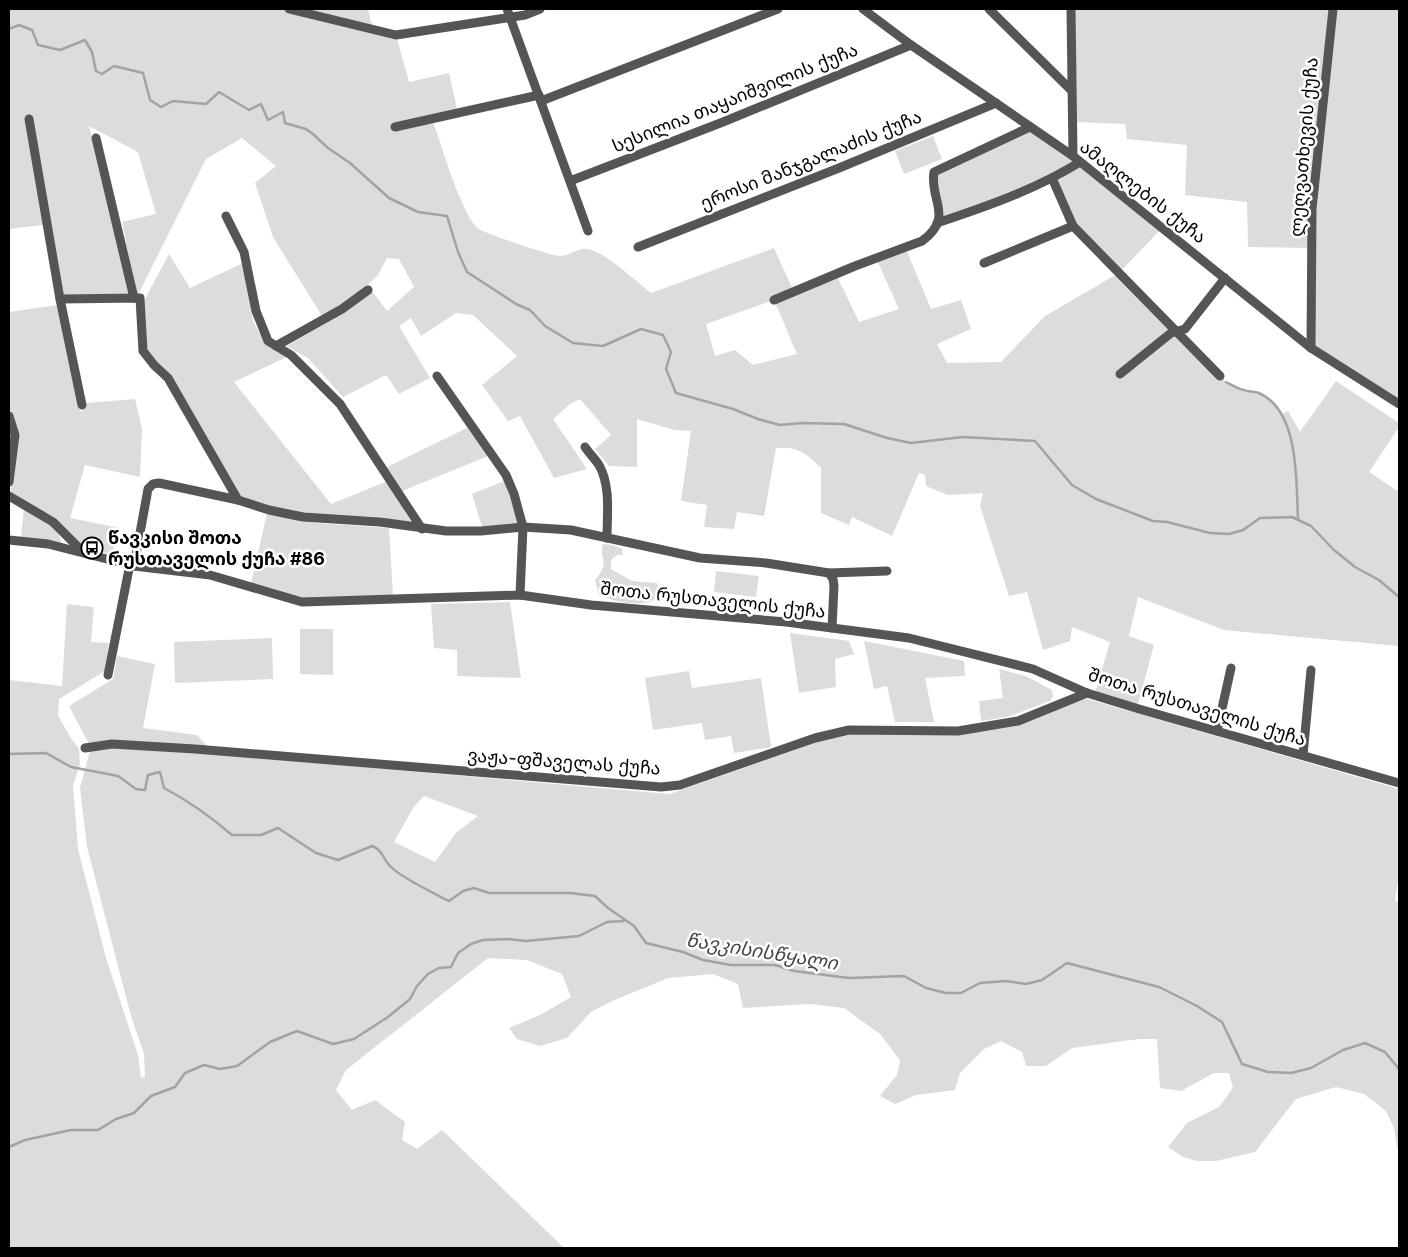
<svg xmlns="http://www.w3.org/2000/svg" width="1408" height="1257" font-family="Inter,'Noto Sans Georgian',sans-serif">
	<rect width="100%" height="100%" fill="#fff"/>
	<g fill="#dcdcdc" fill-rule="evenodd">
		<path d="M 9,9 L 368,9 L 373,30 L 396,35 L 409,82 L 449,73 L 458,113 L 432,119 C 443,148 458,206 477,228 C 481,232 552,256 560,256 C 571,256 579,245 592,250 C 610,257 635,280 651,293 L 774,248 L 794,292 L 836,274 L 859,322 L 899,309 L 876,258 L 905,247 L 931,309 L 961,300 L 971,329 L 937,344 L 947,363 L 1001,362 L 1045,316 L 1119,273 L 1073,226 L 1052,178 L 937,223 L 933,177 L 1030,127 L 1163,227 L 1119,273 L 1226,382 L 1242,390 L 1259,393 L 1271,402 L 1282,414 L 1288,411 L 1300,432 L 1336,381 L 1399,423 L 1399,427 L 1369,472 L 1399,492 L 1399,646 L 1224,630 L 1138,597 L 1129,636 L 1154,645 L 1138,704 L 1095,693 L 1110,642 L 1072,627 L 1070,641 L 1043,650 L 1027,592 L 1009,596 L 980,506 L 983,493 L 948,495 L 926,486 L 925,475 L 919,473 L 892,536 L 852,517 L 849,525 L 821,513 L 821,468 C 806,453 798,446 776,448 L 764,516 L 737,512 L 734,529 L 704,527 L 707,505 L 681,501 L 691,431 L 674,430 L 637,419 L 637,467 L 609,466 L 595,449 L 611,435 L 580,399 L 570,404 L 553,419 L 587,469 L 554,478 L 520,416 L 508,421 L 482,385 L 517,356 L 473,315 L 456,313 L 421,336 L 411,318 L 399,326 L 430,378 L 399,394 L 386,375 L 343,397 L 309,359 L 287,346 L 346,312 L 372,291 L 387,311 L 414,287 L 399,259 L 387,258 L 378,275 L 347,305 L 345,302 L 322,316 L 273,237 L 255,183 L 276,166 L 242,138 L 206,159 L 138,295 L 136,294 L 122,222 L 156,214 L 138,152 L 89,126 L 131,294 L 64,295 L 43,225 L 9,229 ZM 774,300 L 797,354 L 753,365 L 735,350 L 715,356 L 706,324 Z"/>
		<path d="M 1073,9 L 1399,9 L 1399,404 L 1311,348 L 1311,248 L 1248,247 L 1247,202 L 1185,195 L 1187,145 L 1127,139 L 1125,124 L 1075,122 Z"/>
		<path d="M 933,136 L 942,159 L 904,174 L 895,151 Z"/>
		<path d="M 169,254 L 190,288 L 243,263 L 253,321 L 265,344 L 287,357 L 234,382 L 331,504 L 388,481 L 412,524 L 380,517 L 306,514 L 274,508 L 240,497 L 171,375 L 155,361 L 146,349 L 145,299 Z"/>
		<path d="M 58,305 L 79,409 L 82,412 L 86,403 L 135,399 L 142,429 L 140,477 L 85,465 L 70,518 L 120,528 L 112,555 L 84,548 L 10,494 L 19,434 L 9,407 L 9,312 Z"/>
		<path d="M 467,428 L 488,456 L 402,491 L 387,467 Z"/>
		<path d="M 504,481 L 513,505 L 519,524 L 482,527 L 472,494 Z"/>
		<path d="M 24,508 C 37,516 61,526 61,543 L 21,537 Z"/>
		<path d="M 267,514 L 317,523 L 389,528 L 393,595 L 301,599 L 251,583 Z"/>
		<path d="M 603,544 L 613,545 L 622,549 L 623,555 L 617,555 L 611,560 L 611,569 L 632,581 L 657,583 L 660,592 C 658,594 655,599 652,601 C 639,607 611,601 599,595 L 595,580 C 612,560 598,561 603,544 Z"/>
		<path d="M 716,571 L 759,576 L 756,597 L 714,592 Z"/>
		<path d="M 510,602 L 521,678 L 457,676 L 457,650 L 434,648 L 431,604 Z"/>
		<path d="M 67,604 L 94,607 L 91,642 L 109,643 L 105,671 L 59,699 L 58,716 L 71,738 L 79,749 L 80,764 L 73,786 L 78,849 L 106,958 L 138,1055 L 141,1078 L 145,1077 L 144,1054 L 131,1016 L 87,847 L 80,788 L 90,751 L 115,748 L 188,752 L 670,794 L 798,749 L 814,742 L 860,733 L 947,735 L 1087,699 L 1399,789 L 1399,873 L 1395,901 L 1399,902 L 1399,1148 L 1397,1148 L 1394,1128 L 1386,1111 L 1364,1094 L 1336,1087 L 1296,1099 L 1255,1152 L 1216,1161 L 1197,1161 L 1183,1157 L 1168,1147 L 1187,1123 L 1219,1107 L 1233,1088 L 1229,1073 L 1214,1073 L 1181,1091 L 1160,1088 L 1157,1039 L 1139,1039 L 1072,1048 L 1046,1066 L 1026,1066 L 1022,1052 L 1001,1041 L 984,1049 L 960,1073 L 955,1090 L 916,1095 L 895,1104 L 880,1096 L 897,1075 L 900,1060 L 880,1034 L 844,1008 L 810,1004 L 743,1008 L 738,984 L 713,974 L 668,978 L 612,1001 L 591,1012 L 567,1038 L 540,1046 L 517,1039 L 509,1028 L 540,1015 L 571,997 L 562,974 L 527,960 L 488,958 L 346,1070 L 336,1090 L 352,1110 L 375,1100 L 405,1122 L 402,1140 L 417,1149 L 442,1130 L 564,1248 L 9,1248 L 9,680 L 62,686 ZM 424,796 L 478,816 L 456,833 L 435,862 L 394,842 L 413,808 Z"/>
		<path d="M 300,629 L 333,629 L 333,675 L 300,674 Z"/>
		<path d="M 790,633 L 849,641 L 854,654 L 835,659 L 836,687 L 799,693 Z"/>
		<path d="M 272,638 L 273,679 L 175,683 L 174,642 Z"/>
		<path d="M 864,641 L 964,661 L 965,676 L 925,678 L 934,722 L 895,722 L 887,686 L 874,689 Z"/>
		<path d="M 117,656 L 155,664 L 143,728 L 197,735 L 208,747 L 89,744 L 69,706 L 113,679 Z"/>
		<path d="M 999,669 L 1026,676 L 1052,690 L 1053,696 L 1050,701 L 1007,717 L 981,721 L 979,701 L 1003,698 Z"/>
		<path d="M 689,671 L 692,688 L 761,678 L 771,747 L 734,753 L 731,736 L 705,740 L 702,723 L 653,730 L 645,678 Z"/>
	</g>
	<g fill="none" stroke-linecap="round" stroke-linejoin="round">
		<g stroke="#a3a3a3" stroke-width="2.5">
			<path d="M 9,29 L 19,25 L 32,30 L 38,45 L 60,50 L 85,40 L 92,52 L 96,71 L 102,74 L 114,66 L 143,73 L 150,100 L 161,107 L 173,101 L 206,104 L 219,92 L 249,110 L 261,104 L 268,120 L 283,112 L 285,123 L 306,129 L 313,134 L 328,148 L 350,163 L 389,198 L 418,212 L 447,216 L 458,252 L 467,272 L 516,304 L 530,310 L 545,326 L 573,343 L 603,346 L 641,329 L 663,335 L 671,352 L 666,369 L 676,393 L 733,409 L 758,419 L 780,425 L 802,423 L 844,424 L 887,438 L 911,443 L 963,437 L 1035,441 L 1072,485 L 1096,499 L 1153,521 L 1167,522 L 1210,533 L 1229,534 L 1243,530 L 1260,518 L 1292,517 L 1311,526 L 1334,550 L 1355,567 L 1379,580 L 1399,597"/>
			<path d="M 1226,382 C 1232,385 1238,389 1244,390 C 1248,392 1254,391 1259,393 C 1300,411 1296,483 1298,519"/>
			<path d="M 9,754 L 46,753 L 71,767 L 118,776 L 136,789 L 145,790 L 148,775 L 160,772 L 164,788 C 189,801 211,817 232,835 L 261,835 L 278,828 L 316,853 L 338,860 L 372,846 C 383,850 383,859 390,866 C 401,878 434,893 449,901 L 463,891 L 474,888 L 489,893 L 570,893 L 595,896 L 608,908 L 634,926 L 646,943 L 683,952 L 703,960 L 731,965 L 775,965 L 794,971 L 849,978 L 904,976 L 926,988 L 946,993 L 961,993 L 980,983 L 1006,981 L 1026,984 L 1042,980 L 1067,963 L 1159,987 L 1197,1006 L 1222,1022 L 1242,1064 L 1268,1072 L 1291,1073 L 1311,1068 L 1343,1050 L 1365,1043 L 1385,1052 L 1399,1069"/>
			<path d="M 9,1147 L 25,1140 L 71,1130 L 98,1130 L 116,1119 L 134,1113 L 151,1096 L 175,1087 L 185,1073 L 204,1065 L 220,1069 L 237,1066 L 270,1042 L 297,1031 L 333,1044 L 354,1039 L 388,1017 L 410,999 L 417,986 L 428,974 L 439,968 L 451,967 L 458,953 L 471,944 L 483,940 L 507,939 L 526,941 L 579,936 L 607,922 L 624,921"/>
		</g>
		<g stroke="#555" stroke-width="9">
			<path d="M 289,9 L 396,35 L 525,15 L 540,9"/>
			<path d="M 507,9 L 588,231"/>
			<path d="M 863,9 L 911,45 L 1073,156 L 1311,348 L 1399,404"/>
			<path d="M 989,9 L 1071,90"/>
			<path d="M 1071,9 L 1073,156"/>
			<path d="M 541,101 L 778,9"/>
			<path d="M 29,119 L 60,299 L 140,298 L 143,351 L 154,365 L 168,378 L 238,500"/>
			<path d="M 395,127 L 539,95"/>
			<path d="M 96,138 L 134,298"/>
			<path d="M 1052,178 L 1073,226 L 1220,376"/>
			<path d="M 570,181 L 723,122 L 911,45"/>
			<path d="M 226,216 L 244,252 L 256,311 L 268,341 L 291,355 L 340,404 L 422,529"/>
			<path d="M 937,223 C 985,207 1037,189 1080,162"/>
			<path d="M 638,247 L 839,168 L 996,103"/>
			<path d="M 984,263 L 1073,226"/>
			<path d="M 60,299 L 82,405"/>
			<path d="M 774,300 L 855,266 L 922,241 C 955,217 929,200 934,172 L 1030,127"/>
			<path d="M 276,346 L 342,309 L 368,290"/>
			<path d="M 1311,348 L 1312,209 L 1333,9"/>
			<path d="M 1120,374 L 1171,333 L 1185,329 L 1225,278"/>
			<path d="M 437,376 L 506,475 L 514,494 L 523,527 L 520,595"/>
			<path d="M 9,416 L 15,435 L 9,482"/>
			<path d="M 585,447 C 589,453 595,459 599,465 C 611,486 607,515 607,538"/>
			<path d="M 9,496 L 53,522 L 83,552"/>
			<path d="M 9,540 L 48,544 L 134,566 L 210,575 L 302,602 L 520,595 L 591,605 L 786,622 L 909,638 L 1033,669 L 1087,693 L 1139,709 L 1399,783"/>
			<path d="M 134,566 L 148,489 L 153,484 L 159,483 L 238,500 L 269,510 L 303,517 L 380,522 L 446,531 L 481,531 L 523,527 L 571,530 L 700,558 L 766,563 L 829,573 L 887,571"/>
			<path d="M 829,573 L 833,579 L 834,586 L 832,628"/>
			<path d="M 108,675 L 130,564"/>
			<path d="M 1217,731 L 1231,668"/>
			<path d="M 85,748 L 112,744 L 195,749 L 661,787 L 680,785 L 815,738 L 849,730 L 958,731 L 1018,721 L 1087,693"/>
			<path d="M 1303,755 L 1311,670"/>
		</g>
	</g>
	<defs>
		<g id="bus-ring" transform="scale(1.125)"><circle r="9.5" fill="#fff" stroke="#000" stroke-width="1.5"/><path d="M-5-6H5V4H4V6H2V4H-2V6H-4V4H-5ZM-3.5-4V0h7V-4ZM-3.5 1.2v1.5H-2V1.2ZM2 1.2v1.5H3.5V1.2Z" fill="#000"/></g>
	</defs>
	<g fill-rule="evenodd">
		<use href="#bus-ring" x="92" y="548"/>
	</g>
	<g text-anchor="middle" stroke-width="5" stroke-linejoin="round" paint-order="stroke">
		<g font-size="18" fill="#000" stroke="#fff">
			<text transform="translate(735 98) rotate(-22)" y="6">სესილია თაყაიშვილის ქუჩა</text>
			<text transform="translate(1304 147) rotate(-85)" y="6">ლეღვათხევის ქუჩა</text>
			<text transform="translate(811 160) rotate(-22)" y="6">ეროსი მანჯგალაძის ქუჩა</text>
			<text transform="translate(1143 192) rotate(38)" y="6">ამაღლების ქუჩა</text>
			<text transform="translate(713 600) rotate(6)" y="6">შოთა რუსთაველის ქუჩა</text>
			<text transform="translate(1197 707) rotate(17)" y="6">შოთა რუსთაველის ქუჩა</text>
			<text transform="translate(564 762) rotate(4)" y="6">ვაჟა-ფშაველას ქუჩა</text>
		</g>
		<g font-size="18" font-weight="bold" fill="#000" stroke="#fff" text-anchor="start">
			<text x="108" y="544">წავკისი შოთა<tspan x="108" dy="21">რუსთაველის ქუჩა #86</tspan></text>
		</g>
		<g font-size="19" font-style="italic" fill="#444" stroke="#fff">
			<text transform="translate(762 951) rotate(9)" y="7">წავკისისწყალი</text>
		</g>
	</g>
	<rect width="1408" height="1257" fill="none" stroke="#000000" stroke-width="20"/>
</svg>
